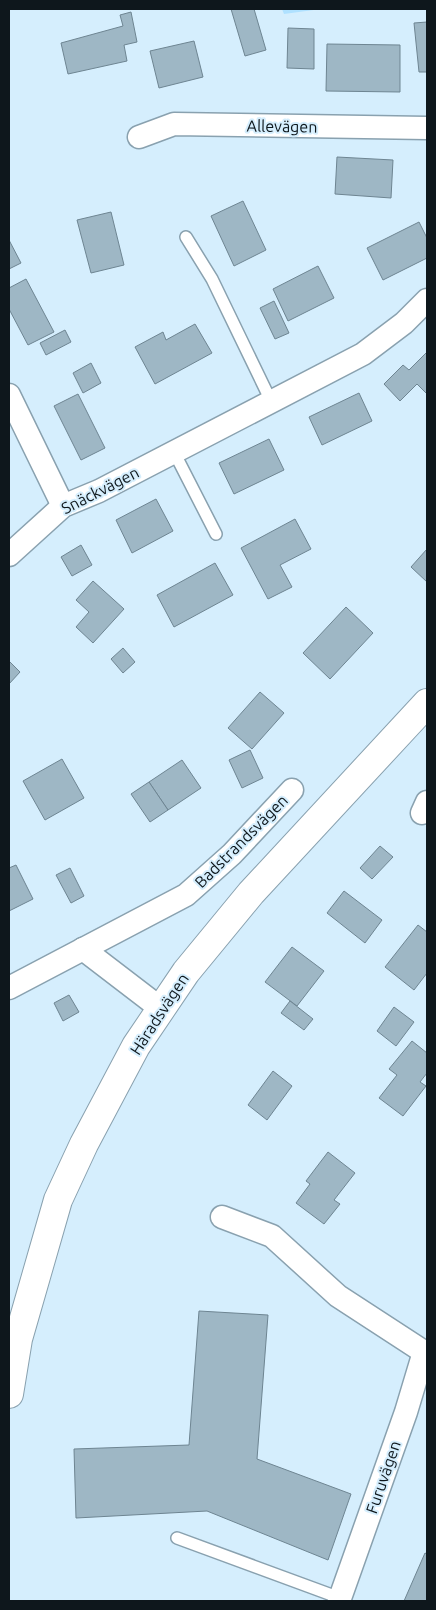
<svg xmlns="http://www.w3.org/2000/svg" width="436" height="1610" font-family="Ubuntu,sans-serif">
	<rect width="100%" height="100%" fill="#d5eefd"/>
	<path fill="#afe1ff" d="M 282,9 L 321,9 L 284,14 Z"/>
	<g fill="#9eb7c5" stroke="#6e8592">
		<path d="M 231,9 L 254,9 L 266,50 L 245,56 Z"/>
		<path d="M 131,12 L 137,42 L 124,45 L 127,61 L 68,74 L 61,43 L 123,26 L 120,15 Z"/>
		<path d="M 427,22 L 427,72 L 419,72 L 414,23 Z"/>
		<path d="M 288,28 L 314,29 L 314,69 L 287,68 Z"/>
		<path d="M 194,41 L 203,77 L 159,88 L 150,51 Z"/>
		<path d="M 327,44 L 400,45 L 400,92 L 326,91 Z"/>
		<path d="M 337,157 L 393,160 L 391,198 L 335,194 Z"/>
		<path d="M 243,201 L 266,250 L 234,266 L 211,216 Z"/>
		<path d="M 111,212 L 124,265 L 91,273 L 77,220 Z"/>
		<path d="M 419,222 L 427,238 L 427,258 L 383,280 L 367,248 Z"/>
		<path d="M 9,240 L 21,263 L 9,269 Z"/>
		<path d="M 318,266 L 334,298 L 288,321 L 273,289 Z"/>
		<path d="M 26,279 L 54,332 L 28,345 L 9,309 L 9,288 Z"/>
		<path d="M 274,301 L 289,333 L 275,339 L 260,308 Z"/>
		<path d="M 195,324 L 212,353 L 155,384 L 135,347 L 163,332 L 166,340 Z"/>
		<path d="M 65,330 L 71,342 L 46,355 L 40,343 Z"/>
		<path d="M 427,352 L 427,394 L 417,384 L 400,401 L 384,384 L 403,365 L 409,370 Z"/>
		<path d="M 91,363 L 101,383 L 83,393 L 73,373 Z"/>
		<path d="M 359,393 L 372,421 L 322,445 L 309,417 Z"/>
		<path d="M 78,394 L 105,448 L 81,460 L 54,406 Z"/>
		<path d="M 269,439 L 284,470 L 234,494 L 219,463 Z"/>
		<path d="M 156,499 L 173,531 L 132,553 L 116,520 Z"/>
		<path d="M 295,519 L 311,549 L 280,565 L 292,587 L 268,599 L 241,548 Z"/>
		<path d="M 81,545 L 92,565 L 72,576 L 61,557 Z"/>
		<path d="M 427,549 L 427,582 L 411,567 Z"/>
		<path d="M 215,563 L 233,595 L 174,627 L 157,595 Z"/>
		<path d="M 93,581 L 124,609 L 93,643 L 76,627 L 89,612 L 76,600 Z"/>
		<path d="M 346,607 L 373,633 L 330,679 L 303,653 Z"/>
		<path d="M 123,648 L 135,662 L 123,673 L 111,659 Z"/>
		<path d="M 9,661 L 20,672 L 9,684 Z"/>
		<path d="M 260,692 L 284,713 L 252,749 L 228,728 Z"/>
		<path d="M 250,750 L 263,778 L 242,788 L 229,760 Z"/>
		<path d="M 62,759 L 84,798 L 45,820 L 23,781 Z"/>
		<path d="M 182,760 L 201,788 L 168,810 L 149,782 Z"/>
		<path d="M 149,782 L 168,810 L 150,822 L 131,794 Z"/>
		<path d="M 380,846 L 393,857 L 372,879 L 360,868 Z"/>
		<path d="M 16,865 L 33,899 L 9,911 L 9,868 Z"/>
		<path d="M 70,868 L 84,896 L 71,903 L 56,875 Z"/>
		<path d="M 344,891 L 382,920 L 365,943 L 327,913 Z"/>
		<path d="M 418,925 L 427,932 L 427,973 L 414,990 L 385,967 Z"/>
		<path d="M 292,947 L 324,971 L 297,1006 L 265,982 Z"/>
		<path d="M 69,995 L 79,1012 L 63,1021 L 54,1003 Z"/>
		<path d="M 290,1001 L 313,1019 L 304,1030 L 281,1013 Z"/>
		<path d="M 394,1007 L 414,1022 L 396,1046 L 377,1031 Z"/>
		<path d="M 412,1041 L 427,1053 L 427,1073 L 420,1082 L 426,1086 L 403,1116 L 379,1098 L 397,1075 L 389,1069 Z"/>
		<path d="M 273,1071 L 292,1086 L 267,1120 L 248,1105 Z"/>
		<path d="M 328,1152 L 355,1173 L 334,1200 L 340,1204 L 324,1224 L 296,1203 L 310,1184 L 306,1181 Z"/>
		<path d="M 199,1311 L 268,1315 L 257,1459 L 351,1494 L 328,1560 L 207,1511 L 76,1518 L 74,1449 L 189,1445 Z"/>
		<path d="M 425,1553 L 427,1554 L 427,1601 L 404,1601 Z"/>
	</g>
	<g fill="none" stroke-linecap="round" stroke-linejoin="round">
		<g stroke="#89a1af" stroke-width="14">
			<g id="lane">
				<path d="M 186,237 L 212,279 L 271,401"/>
				<path d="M 174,452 L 216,534"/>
				<path d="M 177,1538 L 340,1598"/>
			</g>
		</g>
		<g stroke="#89a1af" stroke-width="25">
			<g id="street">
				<path d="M 139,137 L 174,124 L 427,128"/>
				<path d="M 9,395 L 63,506"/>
				<path d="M 9,555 L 63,506 L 99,491 L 363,354 L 404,323 L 427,300"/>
				<path d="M 422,813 L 427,802"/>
				<path d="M 83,949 L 160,1008"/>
				<path d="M 9,988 L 186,895 L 232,854 L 292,790"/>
				<path d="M 222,1217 L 272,1236 L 338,1296 L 424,1352"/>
				<path d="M 339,1601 L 406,1412 L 424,1352 L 427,1353"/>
			</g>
		</g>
		<g stroke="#89a1af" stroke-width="30">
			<path id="secondary" d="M 9,1394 L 18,1339 L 58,1200 L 84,1144 L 136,1046 L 186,972 L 251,893 L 427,703"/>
		</g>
		<use href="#lane" stroke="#fff" stroke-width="11"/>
		<use href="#street" stroke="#fff" stroke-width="22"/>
		<use href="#secondary" stroke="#fff" stroke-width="28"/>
	</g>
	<g text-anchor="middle" stroke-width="4" stroke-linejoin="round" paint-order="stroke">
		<g font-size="16" fill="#0e171c" stroke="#d5eefd">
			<text transform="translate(282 126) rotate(1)" y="6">Allevägen</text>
			<text transform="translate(100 490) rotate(-27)" y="6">Snäckvägen</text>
			<text transform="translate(241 841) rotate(-45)" y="6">Badstrandsvägen</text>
			<text transform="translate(159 1014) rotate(-57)" y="6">Häradsvägen</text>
			<text transform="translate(383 1477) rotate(-71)" y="6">Furuvägen</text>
		</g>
	</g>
	<rect width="436" height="1610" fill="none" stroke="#0e171c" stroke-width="20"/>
</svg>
